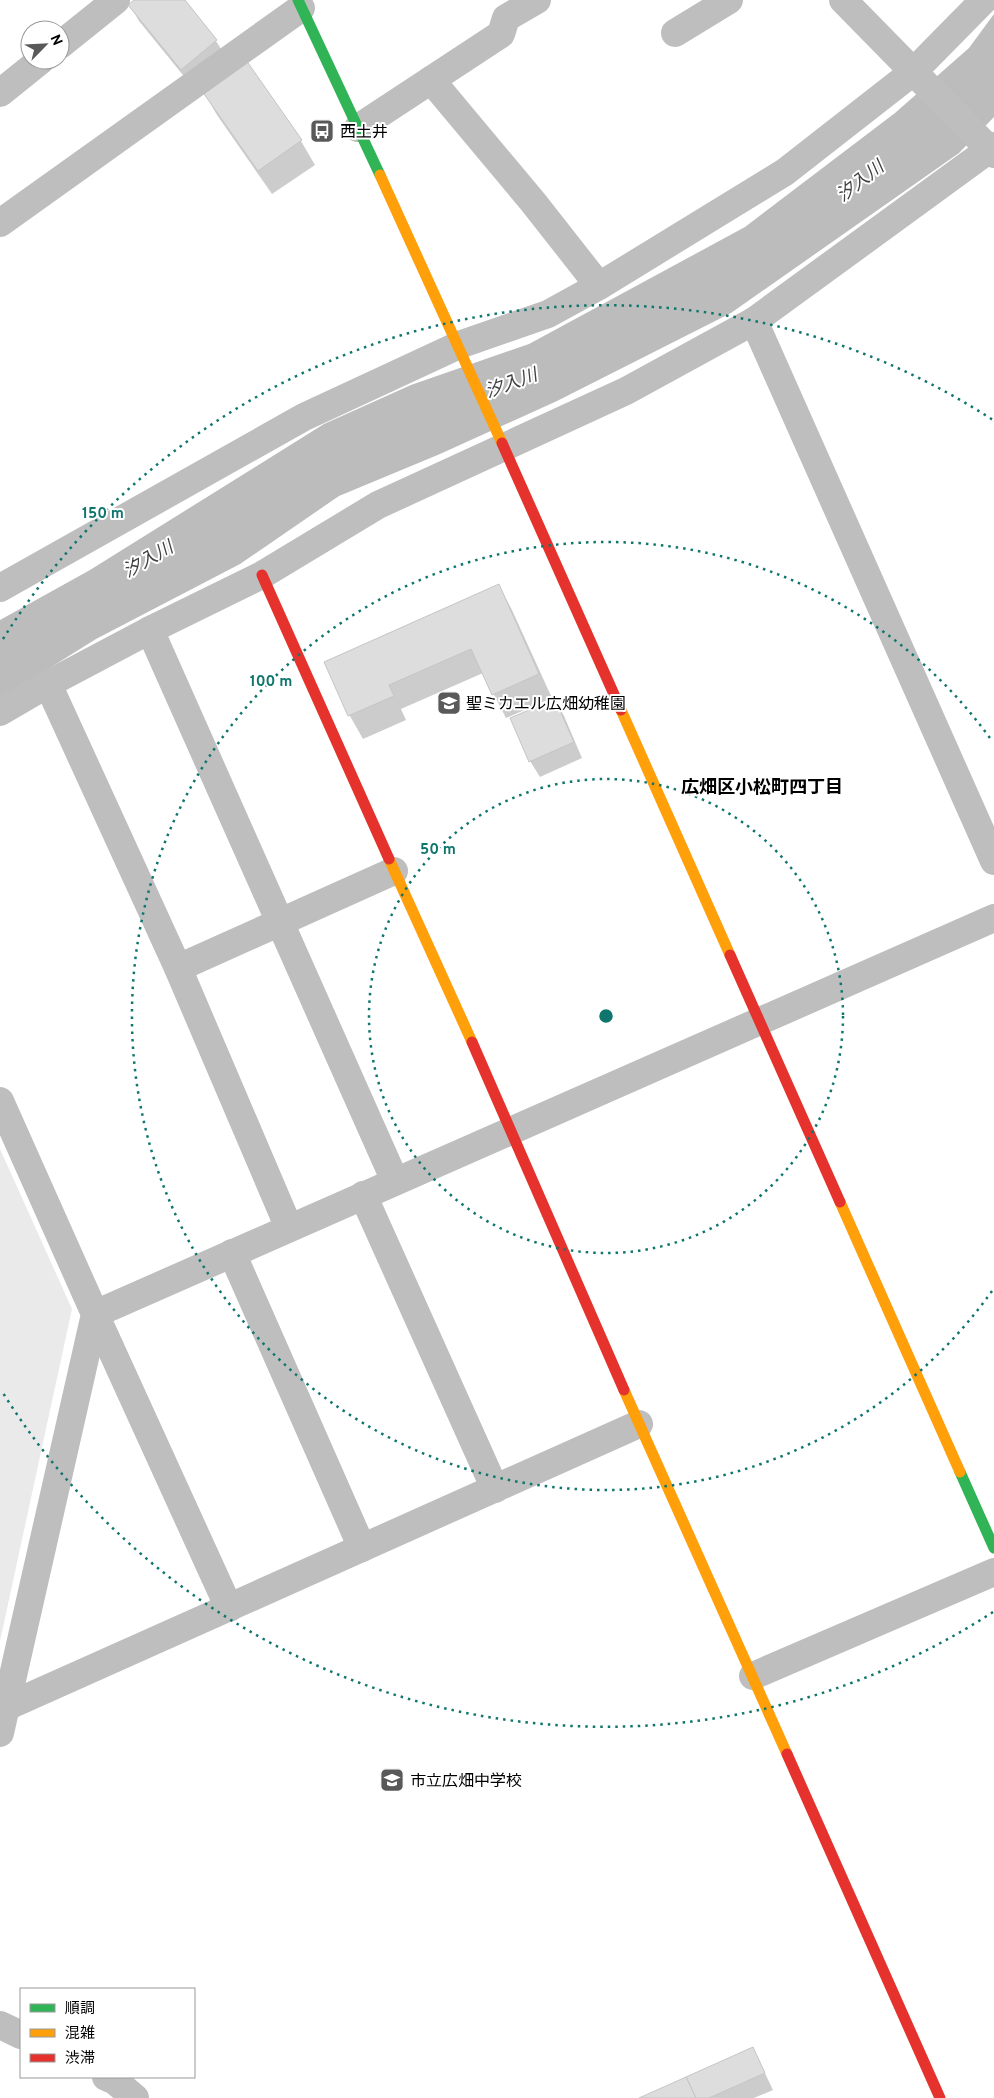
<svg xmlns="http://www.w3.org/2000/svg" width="994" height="2098" font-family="Overpass,'Noto Sans JP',sans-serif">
	<rect width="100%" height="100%" fill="#fff"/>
	<path fill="#eaeaea" d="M 0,1149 L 72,1309 L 0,1641 Z"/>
	<path fill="#bcbcbc" d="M 994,14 L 994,117 L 959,153 L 731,313 L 557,401 L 440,454 L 339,496 L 240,564 L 96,639 L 0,699 L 0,620 L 90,570 L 324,424 L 411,385 L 529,344 L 745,227 L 895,113 L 969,48 Z"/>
	<g fill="#0003">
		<path d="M 136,0 L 183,0 L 216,41 L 226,57 L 191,85 L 139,21 L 130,5 Z"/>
		<path d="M 245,62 L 301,141 L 315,165 L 272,194 L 217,115 L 203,91 Z"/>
		<path d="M 499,586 L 512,610 L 552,698 L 506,718 L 483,673 L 401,709 L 406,720 L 363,739 L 350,716 L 326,663 Z"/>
		<path d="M 555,700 L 564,716 L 582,758 L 540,777 L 530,761 Z"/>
		<path d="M 753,2048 L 773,2090 L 754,2098 L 642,2098 Z"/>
	</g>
	<g fill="#ddd" stroke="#c5c5c5">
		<path d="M 134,0 L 185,0 L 217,40 L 181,70 L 128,5 Z"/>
		<path d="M 246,60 L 302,140 L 258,171 L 202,91 Z"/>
		<path d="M 499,584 L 539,674 L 492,695 L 471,649 L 389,685 L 394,696 L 348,716 L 324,662 Z"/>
		<path d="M 555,699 L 574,742 L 529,762 L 510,718 Z"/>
		<path d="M 753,2047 L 765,2073 L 709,2098 L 696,2098 L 686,2077 Z"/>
		<path d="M 686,2077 L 696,2098 L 639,2098 Z"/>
	</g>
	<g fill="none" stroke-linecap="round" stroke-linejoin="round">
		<g stroke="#bebebe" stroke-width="28">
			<path d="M 843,0 L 994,154"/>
			<path d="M 675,33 L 729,0"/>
			<path d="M 60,45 L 116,0"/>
			<path d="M 431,80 L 533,202 L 599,286"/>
			<path d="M 0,93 L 41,60"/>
			<path d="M 358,128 L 501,34 L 506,18 L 537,0"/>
			<path d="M 0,223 L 301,8"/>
			<path d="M 754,321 L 994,861"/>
			<path d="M 0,588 L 304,417 L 459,345 L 548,314 L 599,286 L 785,172 L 913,72 L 984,0"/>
			<path d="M 150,630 L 395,1181"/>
			<path d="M 48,684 L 178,968 L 289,1228"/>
			<path d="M 0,712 L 48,684 L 150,630 L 262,575 L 378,505 L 626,391 L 754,321 L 994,146"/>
			<path d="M 178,968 L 394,871"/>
			<path d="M 0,1101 L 95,1314 L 0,1733"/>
			<path d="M 363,1195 L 495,1489"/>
			<path d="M 232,1253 L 362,1548"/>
			<path d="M 229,1608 L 95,1314 L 994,918"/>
			<path d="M 753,1676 L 994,1572"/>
			<path d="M 6,1707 L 639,1424"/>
			<path d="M 0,2025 L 21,2035"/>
			<path d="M 106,2077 L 115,2081 L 135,2098"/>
		</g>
		<g stroke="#30b455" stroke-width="11">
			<path d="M 298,0 L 380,175"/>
			<path d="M 960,1472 L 994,1548"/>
		</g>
		<g stroke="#ff9f0a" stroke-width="11">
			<path d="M 380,175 L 502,443"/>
			<path d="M 621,710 L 730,955"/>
			<path d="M 389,859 L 472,1042"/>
			<path d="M 840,1202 L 960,1472"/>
			<path d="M 624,1390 L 787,1754"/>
		</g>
		<g stroke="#e5322d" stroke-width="11">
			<path d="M 502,443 L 621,710"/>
			<path d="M 262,575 L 389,859"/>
			<path d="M 730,955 L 840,1202"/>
			<path d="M 472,1042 L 624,1390"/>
			<path d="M 787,1754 L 940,2098"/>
		</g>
	</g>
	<g fill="none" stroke="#0f766e" stroke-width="2.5" stroke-dasharray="2.5 5">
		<circle cx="606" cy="1016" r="237"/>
		<path d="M992 1291A474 474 0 1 1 992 741"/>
		<path d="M993 1612A711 711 0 0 1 3 1393M3 639A711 711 0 0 1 993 420"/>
	</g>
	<defs>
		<g id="bus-square" transform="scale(1.25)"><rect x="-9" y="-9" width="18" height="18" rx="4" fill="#595959" stroke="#fff"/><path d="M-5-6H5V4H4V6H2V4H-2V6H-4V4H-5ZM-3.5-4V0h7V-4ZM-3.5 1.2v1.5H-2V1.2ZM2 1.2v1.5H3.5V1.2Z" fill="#fff"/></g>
		<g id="school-square" transform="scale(1.25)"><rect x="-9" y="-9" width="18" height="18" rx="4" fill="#595959" stroke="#fff"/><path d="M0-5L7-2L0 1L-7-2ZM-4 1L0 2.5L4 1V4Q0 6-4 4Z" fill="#fff"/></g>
	</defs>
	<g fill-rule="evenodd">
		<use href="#bus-square" x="322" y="131"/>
		<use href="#school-square" x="449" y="703"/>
		<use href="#school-square" x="392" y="1780"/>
	</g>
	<g text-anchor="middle" stroke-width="4" stroke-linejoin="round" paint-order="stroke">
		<g font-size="16" fill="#000" stroke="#fff" text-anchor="start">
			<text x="340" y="137">西土井</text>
			<text x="466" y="709">聖ミカエル広畑幼稚園</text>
			<text x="410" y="1786">市立広畑中学校</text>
		</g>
		<g font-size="18" font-style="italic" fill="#414141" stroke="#fff">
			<text transform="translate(860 181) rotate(-38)" y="6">汐入川</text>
			<text transform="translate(511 383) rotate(-20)" y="6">汐入川</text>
			<text transform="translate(148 559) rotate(-30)" y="6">汐入川</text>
		</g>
		<g font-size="18" font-weight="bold" fill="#000" stroke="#fff">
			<text x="762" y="793">広畑区小松町四丁目</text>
		</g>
	</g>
	<circle cx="606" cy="1016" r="8" fill="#0f766e" stroke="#fff" stroke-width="2.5"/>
	<g font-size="15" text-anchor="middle" font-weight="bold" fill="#0f766e" stroke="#fff" stroke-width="4" stroke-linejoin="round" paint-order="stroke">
		<text x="103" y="518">150 m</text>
		<text x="271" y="686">100 m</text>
		<text x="438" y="854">50 m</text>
	</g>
	<rect x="20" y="1988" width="175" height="90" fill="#ffffff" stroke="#999999"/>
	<rect x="30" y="2004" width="25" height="8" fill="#30b455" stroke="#999999"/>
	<text x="65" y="2013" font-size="15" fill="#000000">順調</text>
	<rect x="30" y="2029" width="25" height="8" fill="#ff9f0a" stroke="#999999"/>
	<text x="65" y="2038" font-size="15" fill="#000000">混雑</text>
	<rect x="30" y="2054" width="25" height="8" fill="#e5322d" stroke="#999999"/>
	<text x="65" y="2063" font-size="15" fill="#000000">渋滞</text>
	<g transform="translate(45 45) rotate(66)"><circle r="24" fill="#ffffff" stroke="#999999"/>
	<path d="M0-4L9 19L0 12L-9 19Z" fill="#595959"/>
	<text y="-8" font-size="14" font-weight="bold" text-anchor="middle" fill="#000000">N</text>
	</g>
</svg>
